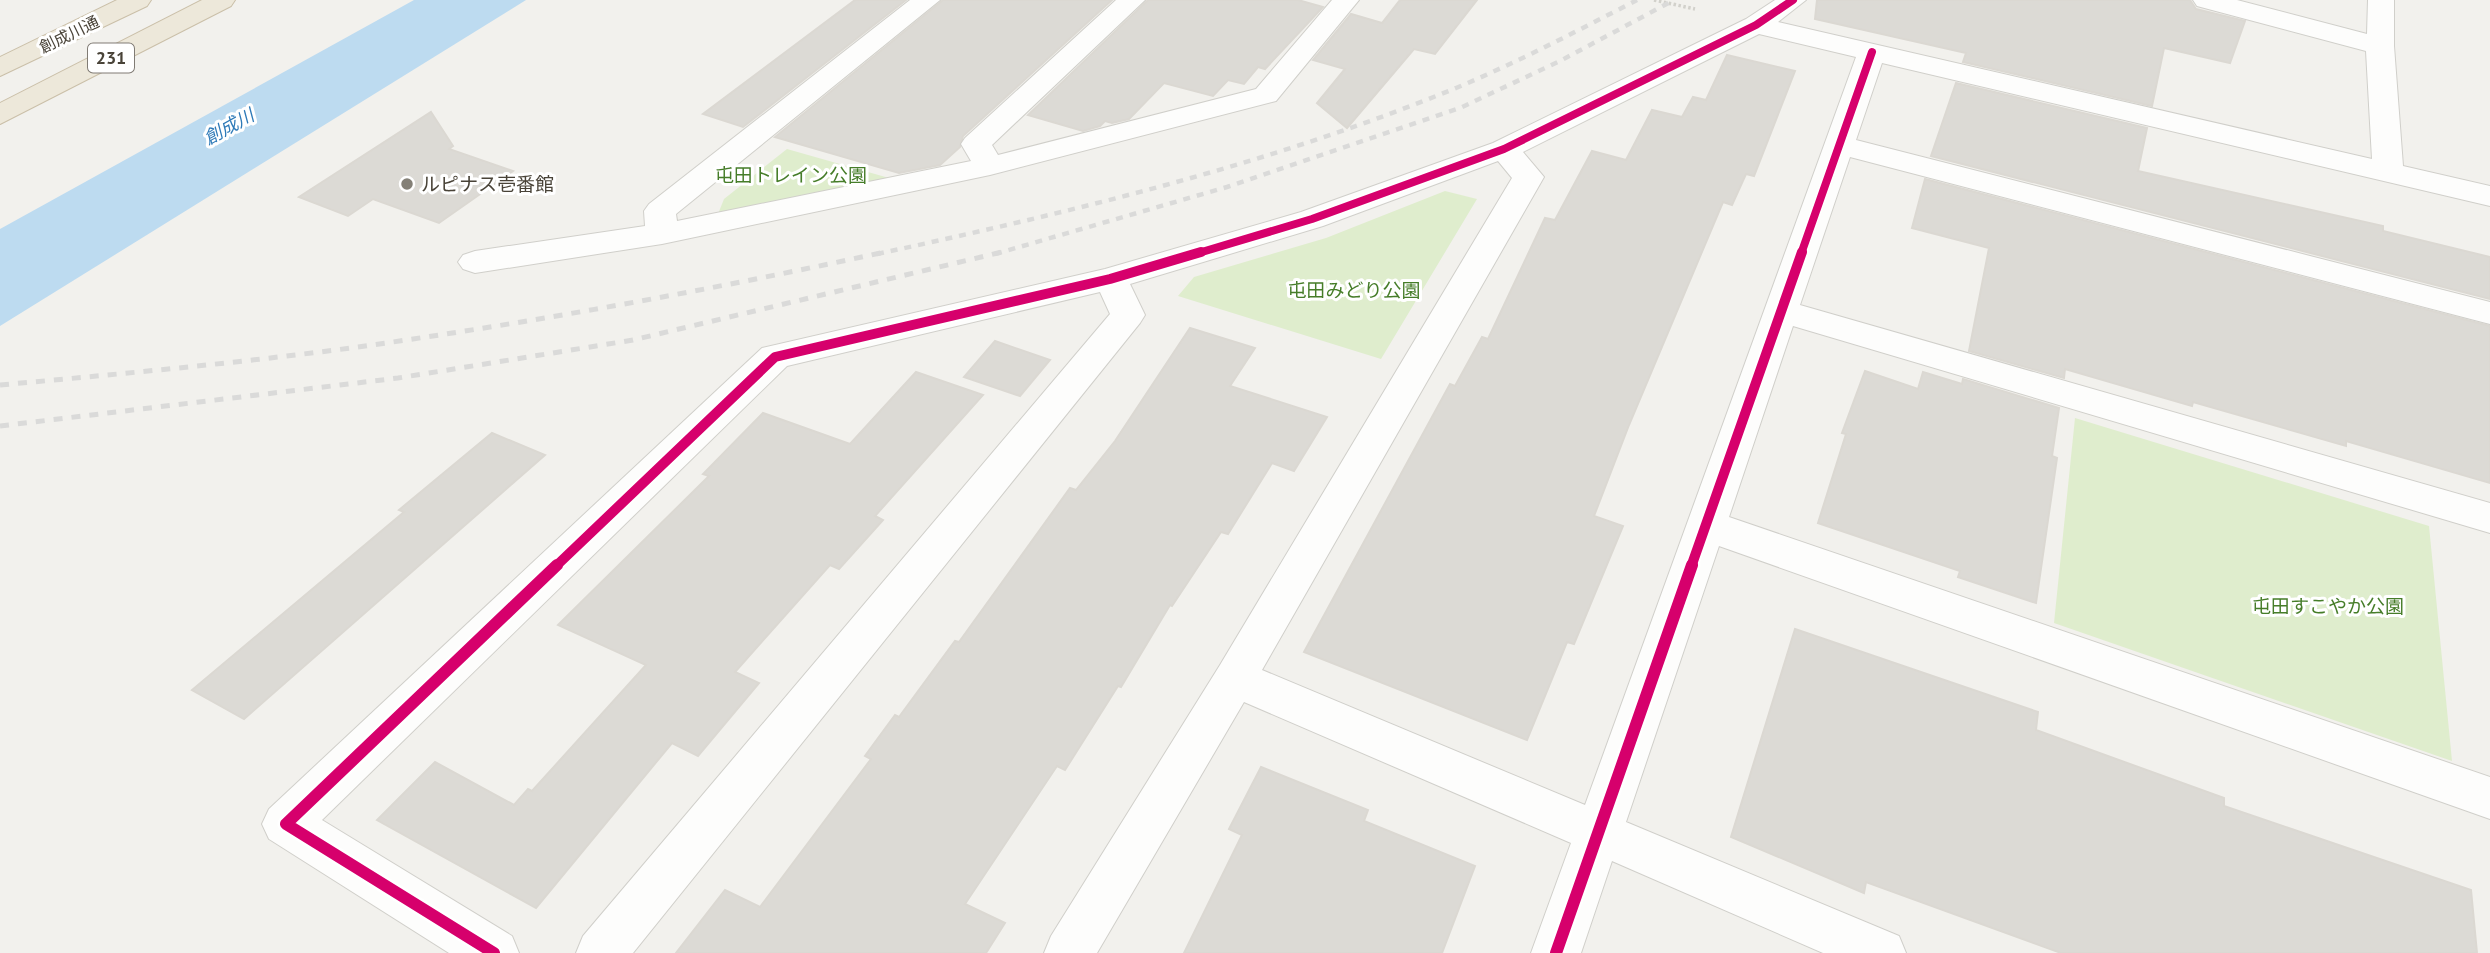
<svg xmlns="http://www.w3.org/2000/svg" width="2490" height="953" font-family="'PT Sans','Noto Sans JP',sans-serif">
	<rect width="100%" height="100%" fill="#f2f1ed"/>
	<g fill="#dfedcd">
		<path d="M 787,149 L 889,178 L 718,214 L 724,199 Z"/>
		<path d="M 1445,191 L 1477,199 L 1381,359 L 1178,296 L 1194,277 L 1326,238 Z"/>
		<path d="M 2075,418 L 2429,526 L 2452,761 L 2054,623 Z"/>
	</g>
	<path fill="#bddbf0" d="M 414,0 L 526,0 L 0,326 L 0,229 Z"/>
	<g fill="#dcdad5" stroke="#dbd8d2" stroke-width="2">
		<path d="M 855,0 L 906,0 L 743,127 L 703,114 Z"/>
		<path d="M 943,0 L 1112,0 L 963,136 L 960,147 L 940,165 L 899,173 L 775,137 Z"/>
		<path d="M 1148,0 L 1298,0 L 1323,7 L 1265,69 L 1258,67 L 1244,84 L 1228,80 L 1213,96 L 1164,83 L 1129,119 L 1112,123 L 1105,121 L 1100,126 L 1083,131 L 1028,115 Z"/>
		<path d="M 1400,0 L 1477,0 L 1435,54 L 1414,49 L 1347,128 L 1317,103 L 1345,69 L 1313,60 L 1351,14 L 1382,23 Z"/>
		<path d="M 1817,0 L 2190,0 L 2196,9 L 2245,21 L 2230,63 L 2164,48 L 2152,106 L 1963,62 L 1966,53 L 1815,19 Z"/>
		<path d="M 1727,55 L 1795,71 L 1754,176 L 1746,174 L 1732,205 L 1723,202 L 1629,425 L 1594,516 L 1623,526 L 1574,644 L 1567,642 L 1527,740 L 1304,652 L 1450,384 L 1455,386 L 1482,337 L 1488,339 L 1545,218 L 1555,220 L 1592,151 L 1626,160 L 1652,110 L 1682,117 L 1693,97 L 1706,100 Z"/>
		<path d="M 1956,83 L 2147,128 L 2138,171 L 2383,226 L 2383,231 L 2490,257 L 2490,299 L 1931,156 Z"/>
		<path d="M 431,112 L 453,146 L 449,149 L 513,171 L 439,223 L 373,199 L 348,216 L 299,197 Z"/>
		<path d="M 1925,179 L 2490,326 L 2490,483 L 2346,441 L 2346,446 L 2193,402 L 2192,406 L 2065,369 L 2064,378 L 1969,351 L 1989,248 L 1912,228 Z"/>
		<path d="M 1190,328 L 1255,348 L 1230,386 L 1327,417 L 1294,471 L 1272,463 L 1228,534 L 1221,532 L 1172,606 L 1170,605 L 1121,687 L 1118,686 L 1065,770 L 1057,766 L 965,904 L 1005,923 L 986,953 L 676,953 L 725,890 L 760,907 L 871,759 L 865,756 L 895,715 L 899,717 L 955,641 L 959,642 L 1070,488 L 1076,490 L 1115,441 Z"/>
		<path d="M 995,341 L 1050,360 L 1020,396 L 964,377 Z"/>
		<path d="M 1865,371 L 1918,389 L 1923,372 L 1962,384 L 1963,379 L 2059,408 L 2052,456 L 2057,458 L 2036,603 L 1958,577 L 1960,571 L 1818,523 L 1846,434 L 1842,433 Z"/>
		<path d="M 916,372 L 983,395 L 875,516 L 883,520 L 839,569 L 830,565 L 735,672 L 759,683 L 698,756 L 672,743 L 536,908 L 377,820 L 435,762 L 514,805 L 528,789 L 532,791 L 646,665 L 558,625 L 709,476 L 703,474 L 763,413 L 850,444 Z"/>
		<path d="M 492,433 L 545,455 L 244,719 L 192,690 L 404,512 L 399,510 Z"/>
		<path d="M 1795,629 L 2038,712 L 2036,730 L 2224,798 L 2224,806 L 2471,890 L 2477,953 L 2061,953 L 1866,882 L 1864,893 L 1731,837 Z"/>
		<path d="M 1261,767 L 1368,810 L 1364,821 L 1475,866 L 1442,953 L 1184,953 L 1242,835 L 1229,829 Z"/>
	</g>
	<g fill="none" stroke-linecap="round" stroke-linejoin="round">
		<g stroke="#d0cfca" stroke-width="2">
			<g id="minor">
				<path d="M 910,0 L 940,0 L 676,214 L 677,221 L 971,161 L 961,144 L 965,138 L 1116,0 L 1145,0 L 992,145 L 998,155 L 1256,89 L 1332,0 L 1359,0 L 1276,101 L 990,175 L 662,244 L 475,273 L 463,269 L 458,262 L 463,255 L 475,251 L 645,226 L 644,211 L 649,204 Z"/>
				<path d="M 1775,0 L 1806,0 L 1778,22 L 2372,159 L 2366,51 L 2197,6 L 2193,0 L 2237,0 L 2367,34 L 2368,0 L 2394,0 L 2394,46 L 2403,166 L 2490,186 L 2490,206 L 1882,63 L 1856,140 L 2490,302 L 2490,324 L 1850,157 L 1800,305 L 2490,503 L 2490,533 L 1793,326 L 1729,517 L 2490,777 L 2490,819 L 1719,546 L 1626,822 L 1899,936 L 1906,953 L 1823,953 L 1612,861 L 1581,953 L 1531,953 L 1571,843 L 1244,702 L 1097,953 L 1044,953 L 1051,936 L 1220,665 L 1512,178 L 1498,161 L 1323,226 L 1130,284 L 1145,315 L 1140,323 L 633,953 L 576,953 L 583,936 L 1110,314 L 1100,292 L 787,366 L 322,820 L 512,936 L 519,953 L 449,953 L 269,839 L 262,824 L 269,809 L 762,348 L 1105,269 L 1301,212 L 1493,143 L 1746,19 ZM 1759,34 L 1856,57 L 1585,805 L 1262,670 L 1544,177 L 1523,152 Z"/>
			</g>
		</g>
		<g stroke="#cabfa8" stroke-width="2">
			<g id="highway">
				<path d="M 117,0 L 151,0 L 147,6 L 0,76 L 0,57 Z"/>
				<path d="M 202,0 L 235,0 L 231,6 L 0,124 L 0,103 Z"/>
			</g>
		</g>
		<path stroke="#d2d1cb" stroke-width="3.5" stroke-dasharray="2.5 2.5" stroke-linecap="butt" d="M 1654,0 L 1695,9"/>
		<use href="#minor" fill="#fdfdfc" fill-rule="evenodd"/>
		<use href="#highway" fill="#ede8da" fill-rule="evenodd"/>
		<g stroke="#dadad9" stroke-width="4.5" stroke-dasharray="7 7" stroke-linecap="butt">
			<path d="M 877,254 C 1072,212 1271,164 1456,88 C 1518,62 1577,31 1637,0"/>
			<path d="M 995,254 L 1227,187 L 1460,108 L 1560,61 L 1674,0"/>
		</g>
		<g stroke="#dadad9" stroke-width="5" stroke-dasharray="9 9" stroke-linecap="butt">
			<path d="M 0,385 C 120,374 239,363 358,347 C 535,322 710,290 885,252"/>
			<path d="M 0,426 L 398,378 L 633,340 L 1002,252"/>
		</g>
		<g stroke="#fff" stroke-width="11">
			<g id="cycleway-far2">
				<path d="M 1195,254 L 1312,219 L 1504,149 L 1756,25 L 1793,0"/>
				<path d="M 1801,254 L 1872,52"/>
			</g>
		</g>
		<g stroke="#fff" stroke-width="14">
			<g id="cycleway-far1">
				<path d="M 555,567 L 775,357 L 1110,279 L 1201,252"/>
				<path d="M 1691,567 L 1802,252"/>
			</g>
		</g>
		<g stroke="#fff" stroke-width="17">
			<g id="cycleway">
				<path d="M 494,953 L 286,824 L 557,565"/>
				<path d="M 1556,953 L 1692,565"/>
			</g>
		</g>
		<use href="#cycleway-far2" stroke="#d6006c" stroke-width="8"/>
		<use href="#cycleway-far1" stroke="#d6006c" stroke-width="10"/>
		<use href="#cycleway" stroke="#d6006c" stroke-width="12"/>
	</g>
	<circle fill="#848077" stroke="#fff" stroke-width="2.5" cx="407" cy="184" r="7"/>
	<g text-anchor="middle" stroke-width="6" stroke-linejoin="round" paint-order="stroke">
		<g font-size="16" fill="#494338" stroke="#fff">
			<text transform="translate(69 34) rotate(-26)" y="6">創成川通</text>
		</g>
		<rect fill="#fff" stroke="#807b74" stroke-width="2" x="88" y="43.5" width="46" height="29" rx="5"/>
		<g font-size="18" font-weight="bold" fill="#494338">
			<text x="111" y="64">231</text>
		</g>
		<g font-size="18" font-style="italic" fill="#2e7ab8" stroke="#fff">
			<text transform="translate(229 127) rotate(-29)" y="6">創成川</text>
		</g>
		<g font-size="19" fill="#467d29" stroke="#fff">
			<text x="791" y="182">屯田トレイン公園</text>
			<text x="1354" y="297">屯田みどり公園</text>
			<text x="2328" y="613">屯田すこやか公園</text>
		</g>
		<g font-size="19" fill="#494338" stroke="#fff" text-anchor="start">
			<text x="421" y="191">ルピナス壱番館</text>
		</g>
	</g>
</svg>
